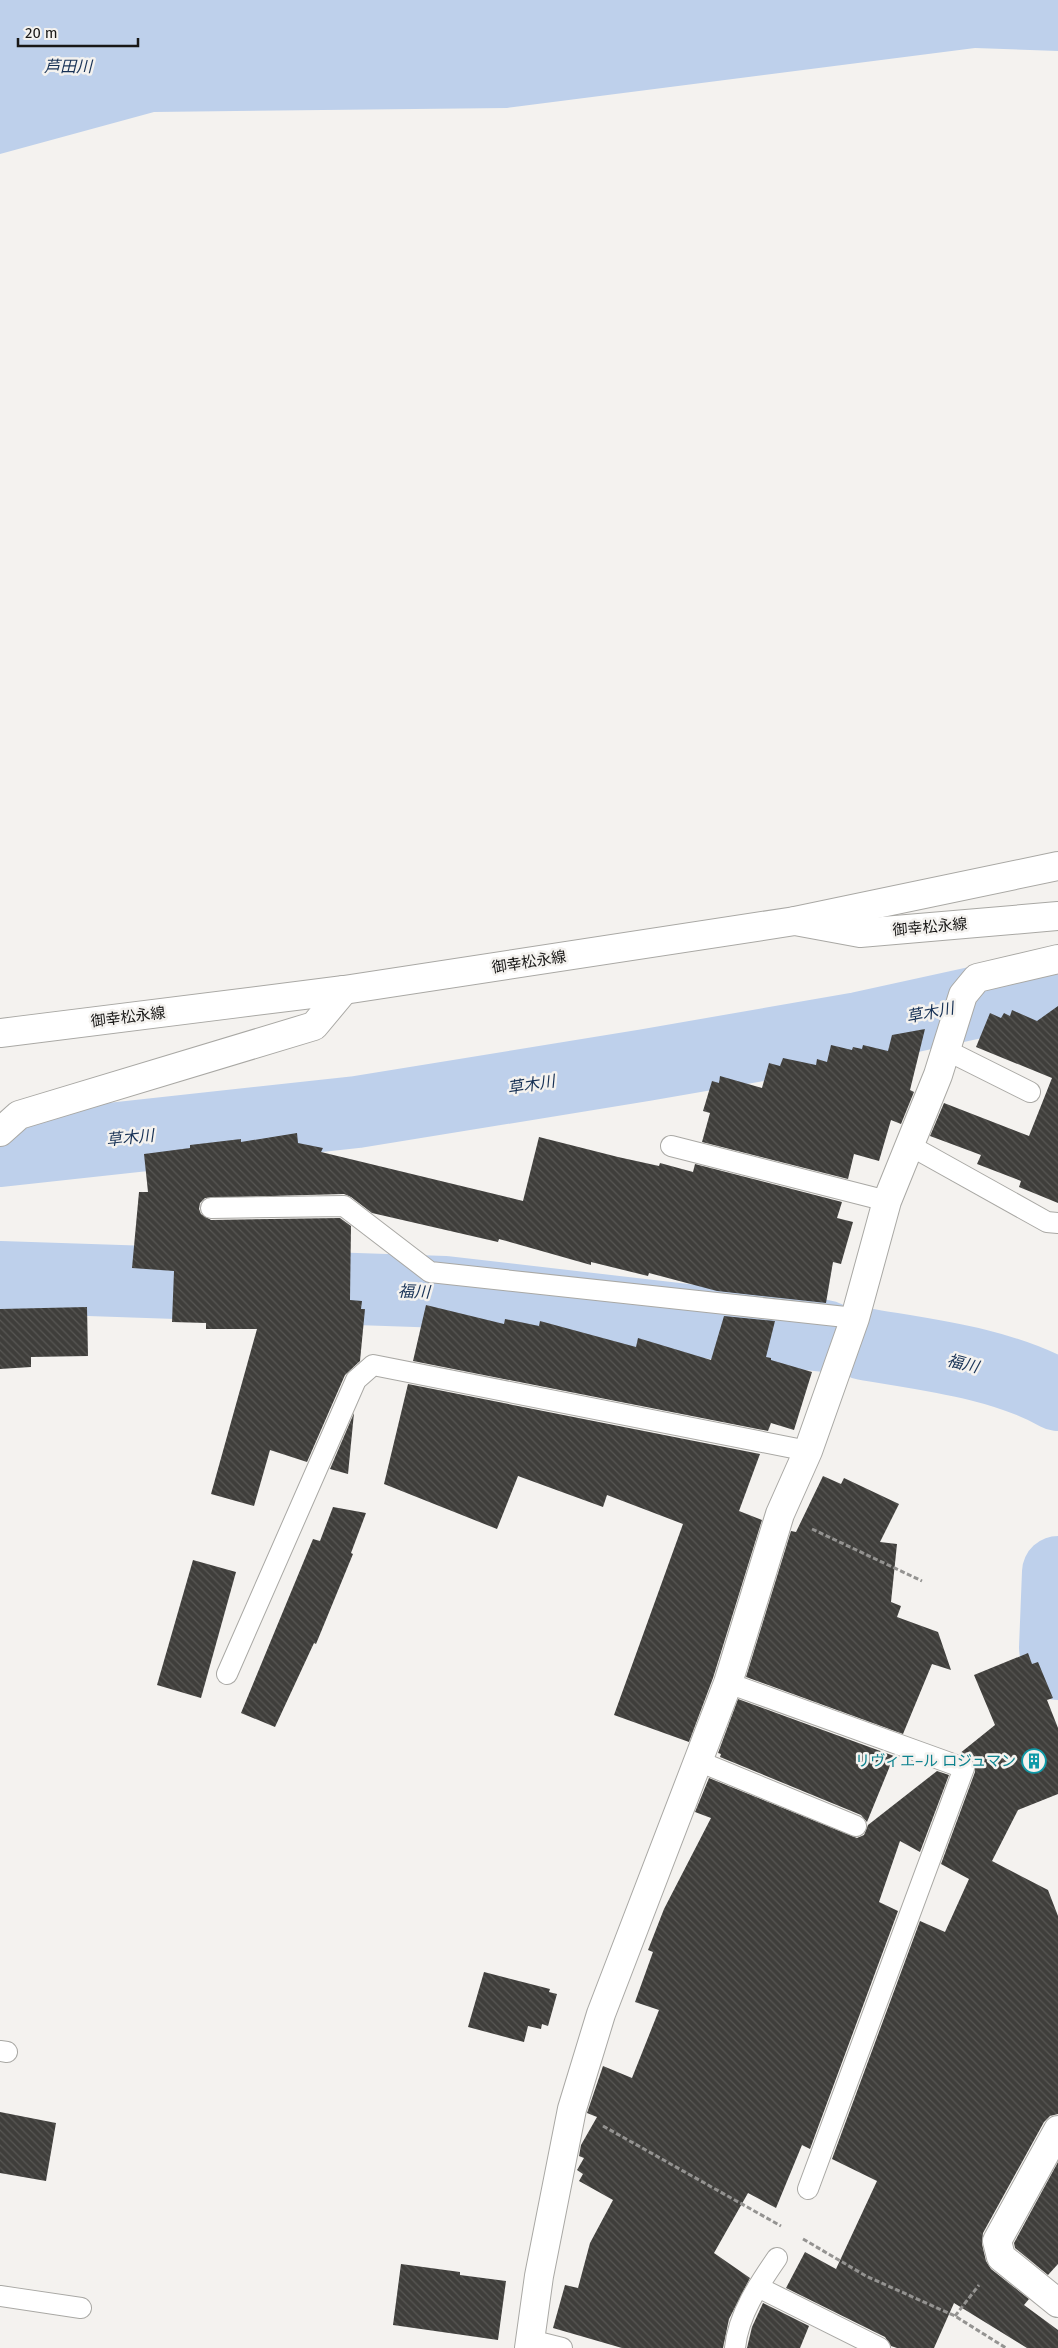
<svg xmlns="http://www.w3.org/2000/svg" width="1058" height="2348" font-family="'Fira Sans','Noto Sans JP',sans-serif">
	<defs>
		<pattern id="building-back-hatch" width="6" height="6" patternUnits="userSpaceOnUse" patternTransform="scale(1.25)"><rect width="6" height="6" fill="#3f3e3b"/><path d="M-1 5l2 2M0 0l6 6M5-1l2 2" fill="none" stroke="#585754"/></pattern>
	</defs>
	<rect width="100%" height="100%" fill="#f4f2ef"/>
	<path fill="#bed0eb" d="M 0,0 L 1058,0 L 1058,51 L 975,48 L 507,108 L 154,112 L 0,154 Z"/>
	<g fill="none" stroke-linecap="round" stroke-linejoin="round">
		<g stroke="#bed0eb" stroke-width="72">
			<path d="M 0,1151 L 357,1112 L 646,1065 L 859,1028 L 987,1000 L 1058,988"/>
			<path d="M 0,1277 L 445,1292 L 825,1336"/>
			<path d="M 864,1344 C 928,1355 1001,1363 1058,1395"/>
			<path d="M 1058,1572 L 1055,1648 L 1058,1664"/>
		</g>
	</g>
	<g fill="url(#building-back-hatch)">
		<path d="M 1058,1006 L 1058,1203 L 1019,1187 L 1021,1181 L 977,1164 L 981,1155 L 930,1136 L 944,1103 L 1029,1136 L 1052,1078 L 976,1047 L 990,1013 L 1001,1018 L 1004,1013 L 1010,1016 L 1012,1010 L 1037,1021 Z"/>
		<path d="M 925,1029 L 910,1090 L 914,1092 L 901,1124 L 891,1120 L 879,1161 L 854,1154 L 848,1179 L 702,1142 L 710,1113 L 703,1111 L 712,1081 L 719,1083 L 720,1076 L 762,1088 L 769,1063 L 780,1066 L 783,1058 L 816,1065 L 817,1059 L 827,1062 L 831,1045 L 852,1050 L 853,1047 L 862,1049 L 863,1045 L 888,1051 L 892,1035 Z"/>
		<path d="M 297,1133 L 298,1143 L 323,1148 L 321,1152 L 523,1201 L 539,1137 L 618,1157 L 659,1166 L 660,1163 L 693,1172 L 695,1164 L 842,1202 L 837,1218 L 853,1222 L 841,1264 L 833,1262 L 826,1303 L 717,1291 L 649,1273 L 648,1276 L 591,1262 L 591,1265 L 499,1239 L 498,1242 L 372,1213 L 351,1197 L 344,1194 L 205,1198 L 200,1203 L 199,1209 L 201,1214 L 211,1220 L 340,1218 L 351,1226 L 350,1300 L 362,1301 L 361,1309 L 365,1309 L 360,1361 L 345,1375 L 307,1462 L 270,1450 L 254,1506 L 211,1494 L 257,1329 L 206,1329 L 206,1323 L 172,1322 L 174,1271 L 132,1268 L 139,1192 L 148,1192 L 144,1154 L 190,1148 L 190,1145 L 241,1139 L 241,1142 Z"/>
		<path d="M 426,1305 L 504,1324 L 505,1319 L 539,1326 L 540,1321 L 636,1347 L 638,1338 L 711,1360 L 724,1316 L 775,1321 L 766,1357 L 771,1358 L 771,1360 L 812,1372 L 794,1430 L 771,1423 L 768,1431 L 413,1361 Z"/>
		<path d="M 87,1307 L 88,1356 L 31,1357 L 31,1367 L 0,1369 L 0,1309 Z"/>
		<path d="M 408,1384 L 760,1454 L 739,1511 L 762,1520 L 713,1678 L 689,1742 L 614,1715 L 683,1524 L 607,1495 L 603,1507 L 518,1476 L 497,1529 L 384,1484 Z"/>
		<path d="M 354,1413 L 348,1474 L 330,1469 Z"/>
		<path d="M 823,1476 L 841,1484 L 844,1478 L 899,1504 L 880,1542 L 897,1544 L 891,1602 L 901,1606 L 897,1617 L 938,1632 L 951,1670 L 932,1664 L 903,1734 L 746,1677 L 791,1531 L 796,1532 Z"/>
		<path d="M 333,1507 L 366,1513 L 351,1553 L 353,1554 L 316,1644 L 314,1643 L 275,1727 L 241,1713 L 313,1539 L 320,1541 Z"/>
		<path d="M 193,1560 L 236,1572 L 201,1698 L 157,1685 Z"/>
		<path d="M 1028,1653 L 1032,1664 L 1038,1662 L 1053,1698 L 1047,1700 L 1058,1728 L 1058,1794 L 1018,1810 L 992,1861 L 1048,1890 L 1058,1916 L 1058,2114 L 1050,2116 L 1044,2122 L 983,2233 L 982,2244 L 986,2261 L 991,2269 L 1029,2299 L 1024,2305 L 1058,2330 L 1058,2348 L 1027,2348 L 954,2303 L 934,2348 L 897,2348 L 891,2346 L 885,2337 L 786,2288 L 805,2252 L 836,2269 L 877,2181 L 832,2159 L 920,1921 L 945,1932 L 969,1879 L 941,1864 L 975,1772 L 973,1760 L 959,1754 L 995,1725 L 974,1675 Z"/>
		<path d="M 738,1699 L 894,1756 L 867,1822 L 861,1815 L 720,1757 L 721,1754 L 718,1753 Z"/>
		<path d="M 937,1771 L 949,1775 L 920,1852 L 900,1841 L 879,1902 L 898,1911 L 810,2149 L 802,2145 L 776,2208 L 748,2193 L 714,2253 L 750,2278 L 729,2319 L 723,2348 L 622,2348 L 553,2328 L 565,2285 L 578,2288 L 590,2243 L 613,2200 L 579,2181 L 583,2174 L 577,2170 L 584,2158 L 579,2156 L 581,2145 L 597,2117 L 587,2113 L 603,2066 L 632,2078 L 659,2010 L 635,2002 L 653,1952 L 648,1950 L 664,1909 L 711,1818 L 695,1812 L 709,1778 L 857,1838 L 864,1835 L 868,1825 Z"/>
		<path d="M 484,1972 L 550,1989 L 549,1992 L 557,1994 L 548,2026 L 542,2024 L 541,2029 L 528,2026 L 524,2042 L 468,2027 Z"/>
		<path d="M 0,2112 L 56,2123 L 46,2181 L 0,2173 Z"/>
		<path d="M 1058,2162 L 1058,2264 L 1048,2275 L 1015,2248 L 1014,2243 Z"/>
		<path d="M 401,2264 L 460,2272 L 460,2275 L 506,2281 L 498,2340 L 393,2325 Z"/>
		<path d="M 763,2303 L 809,2326 L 800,2348 L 747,2348 L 752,2327 Z"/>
	</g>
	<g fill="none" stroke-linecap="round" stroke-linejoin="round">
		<g stroke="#a9a8a4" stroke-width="22">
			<g id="service">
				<path d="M 946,1050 L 1030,1092"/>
				<path d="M 909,1145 L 1047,1222 L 1058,1223"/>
				<path d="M 671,1146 L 887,1201"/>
				<path d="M 211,1208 L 344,1206 L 430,1272 L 855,1318"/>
				<path d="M 227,1674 L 356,1380 L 373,1365 L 808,1451"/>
				<path d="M 728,1683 L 964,1768 L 808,2189"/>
				<path d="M 698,1761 L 856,1826"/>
				<path d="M 0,2051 L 7,2052"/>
				<path d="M 758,2287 L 880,2348"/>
				<path d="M 0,2296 L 81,2308"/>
				<path d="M 530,2340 L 562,2348"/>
				<path d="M 735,2348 C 738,2315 759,2284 777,2258"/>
			</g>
		</g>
		<g stroke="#a9a8a4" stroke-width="30">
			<g id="minor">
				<path d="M 0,1132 L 19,1115 L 314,1026 L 344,990"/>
				<path d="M 1058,2130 L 997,2241 L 1001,2257 L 1058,2303"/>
				<path d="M 529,2348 L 539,2276 L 572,2109 L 601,2014 L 728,1683 L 780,1514 L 808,1451 L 855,1318 L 887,1201 L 938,1075 L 963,995 L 977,978 L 1058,959"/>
			</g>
		</g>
		<g stroke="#a9a8a4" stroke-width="30">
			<path id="tertiary" d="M 795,921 L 1058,866"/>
		</g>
		<g stroke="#a9a8a4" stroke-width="30">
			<path id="secondary" d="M 0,1033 L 344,990 L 795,921 L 860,933 L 1058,916"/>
		</g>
		<g stroke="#949391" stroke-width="3" stroke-dasharray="5 2.5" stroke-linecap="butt">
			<path d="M 812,1529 L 922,1581"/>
			<path d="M 603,2126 L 781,2226"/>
			<path d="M 803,2239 L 866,2276 L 955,2316 L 1006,2348"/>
			<path d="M 955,2316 L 979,2285"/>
		</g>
		<use href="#service" stroke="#fff" stroke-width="20"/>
		<use href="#minor" stroke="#fff" stroke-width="28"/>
		<use href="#tertiary" stroke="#fff" stroke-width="28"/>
		<use href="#secondary" stroke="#fff" stroke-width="28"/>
	</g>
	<defs>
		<g id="building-ring" transform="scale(1.25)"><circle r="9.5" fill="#f4f2ef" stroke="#0f9aa8" stroke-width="1.5"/><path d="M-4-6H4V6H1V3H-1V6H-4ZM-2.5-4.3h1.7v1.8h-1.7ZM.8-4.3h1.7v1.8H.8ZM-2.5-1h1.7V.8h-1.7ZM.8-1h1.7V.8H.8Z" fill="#0f9aa8"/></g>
	</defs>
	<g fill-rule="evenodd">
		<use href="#building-ring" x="1034" y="1761"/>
	</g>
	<g text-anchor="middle" stroke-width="5" stroke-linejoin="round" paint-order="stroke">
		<g font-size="15" fill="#191817" stroke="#f4f2ef">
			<text transform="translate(930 927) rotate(-5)" y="5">御幸松永線</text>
			<text transform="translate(529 962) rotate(-9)" y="5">御幸松永線</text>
			<text transform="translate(128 1017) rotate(-7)" y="5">御幸松永線</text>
		</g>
		<g font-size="15" fill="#0d838f" stroke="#f4f2ef" text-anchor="end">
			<text x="1016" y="1766">リヴィエ―ル ロジュマン</text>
		</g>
		<g font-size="16" font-style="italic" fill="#173155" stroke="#f4f2ef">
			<text x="68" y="72">芦田川</text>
			<text transform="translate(930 1012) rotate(-11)" y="6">草木川</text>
			<text transform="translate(531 1084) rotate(-9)" y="6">草木川</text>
			<text transform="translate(130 1137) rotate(-6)" y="6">草木川</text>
			<text transform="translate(414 1291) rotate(2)" y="6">福川</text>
			<text transform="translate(963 1363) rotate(14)" y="6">福川</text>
		</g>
	</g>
	<path d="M18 38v8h120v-8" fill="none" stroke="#191817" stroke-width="2.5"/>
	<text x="25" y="38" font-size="15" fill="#191817" stroke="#f4f2ef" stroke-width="4" paint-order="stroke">20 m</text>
</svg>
